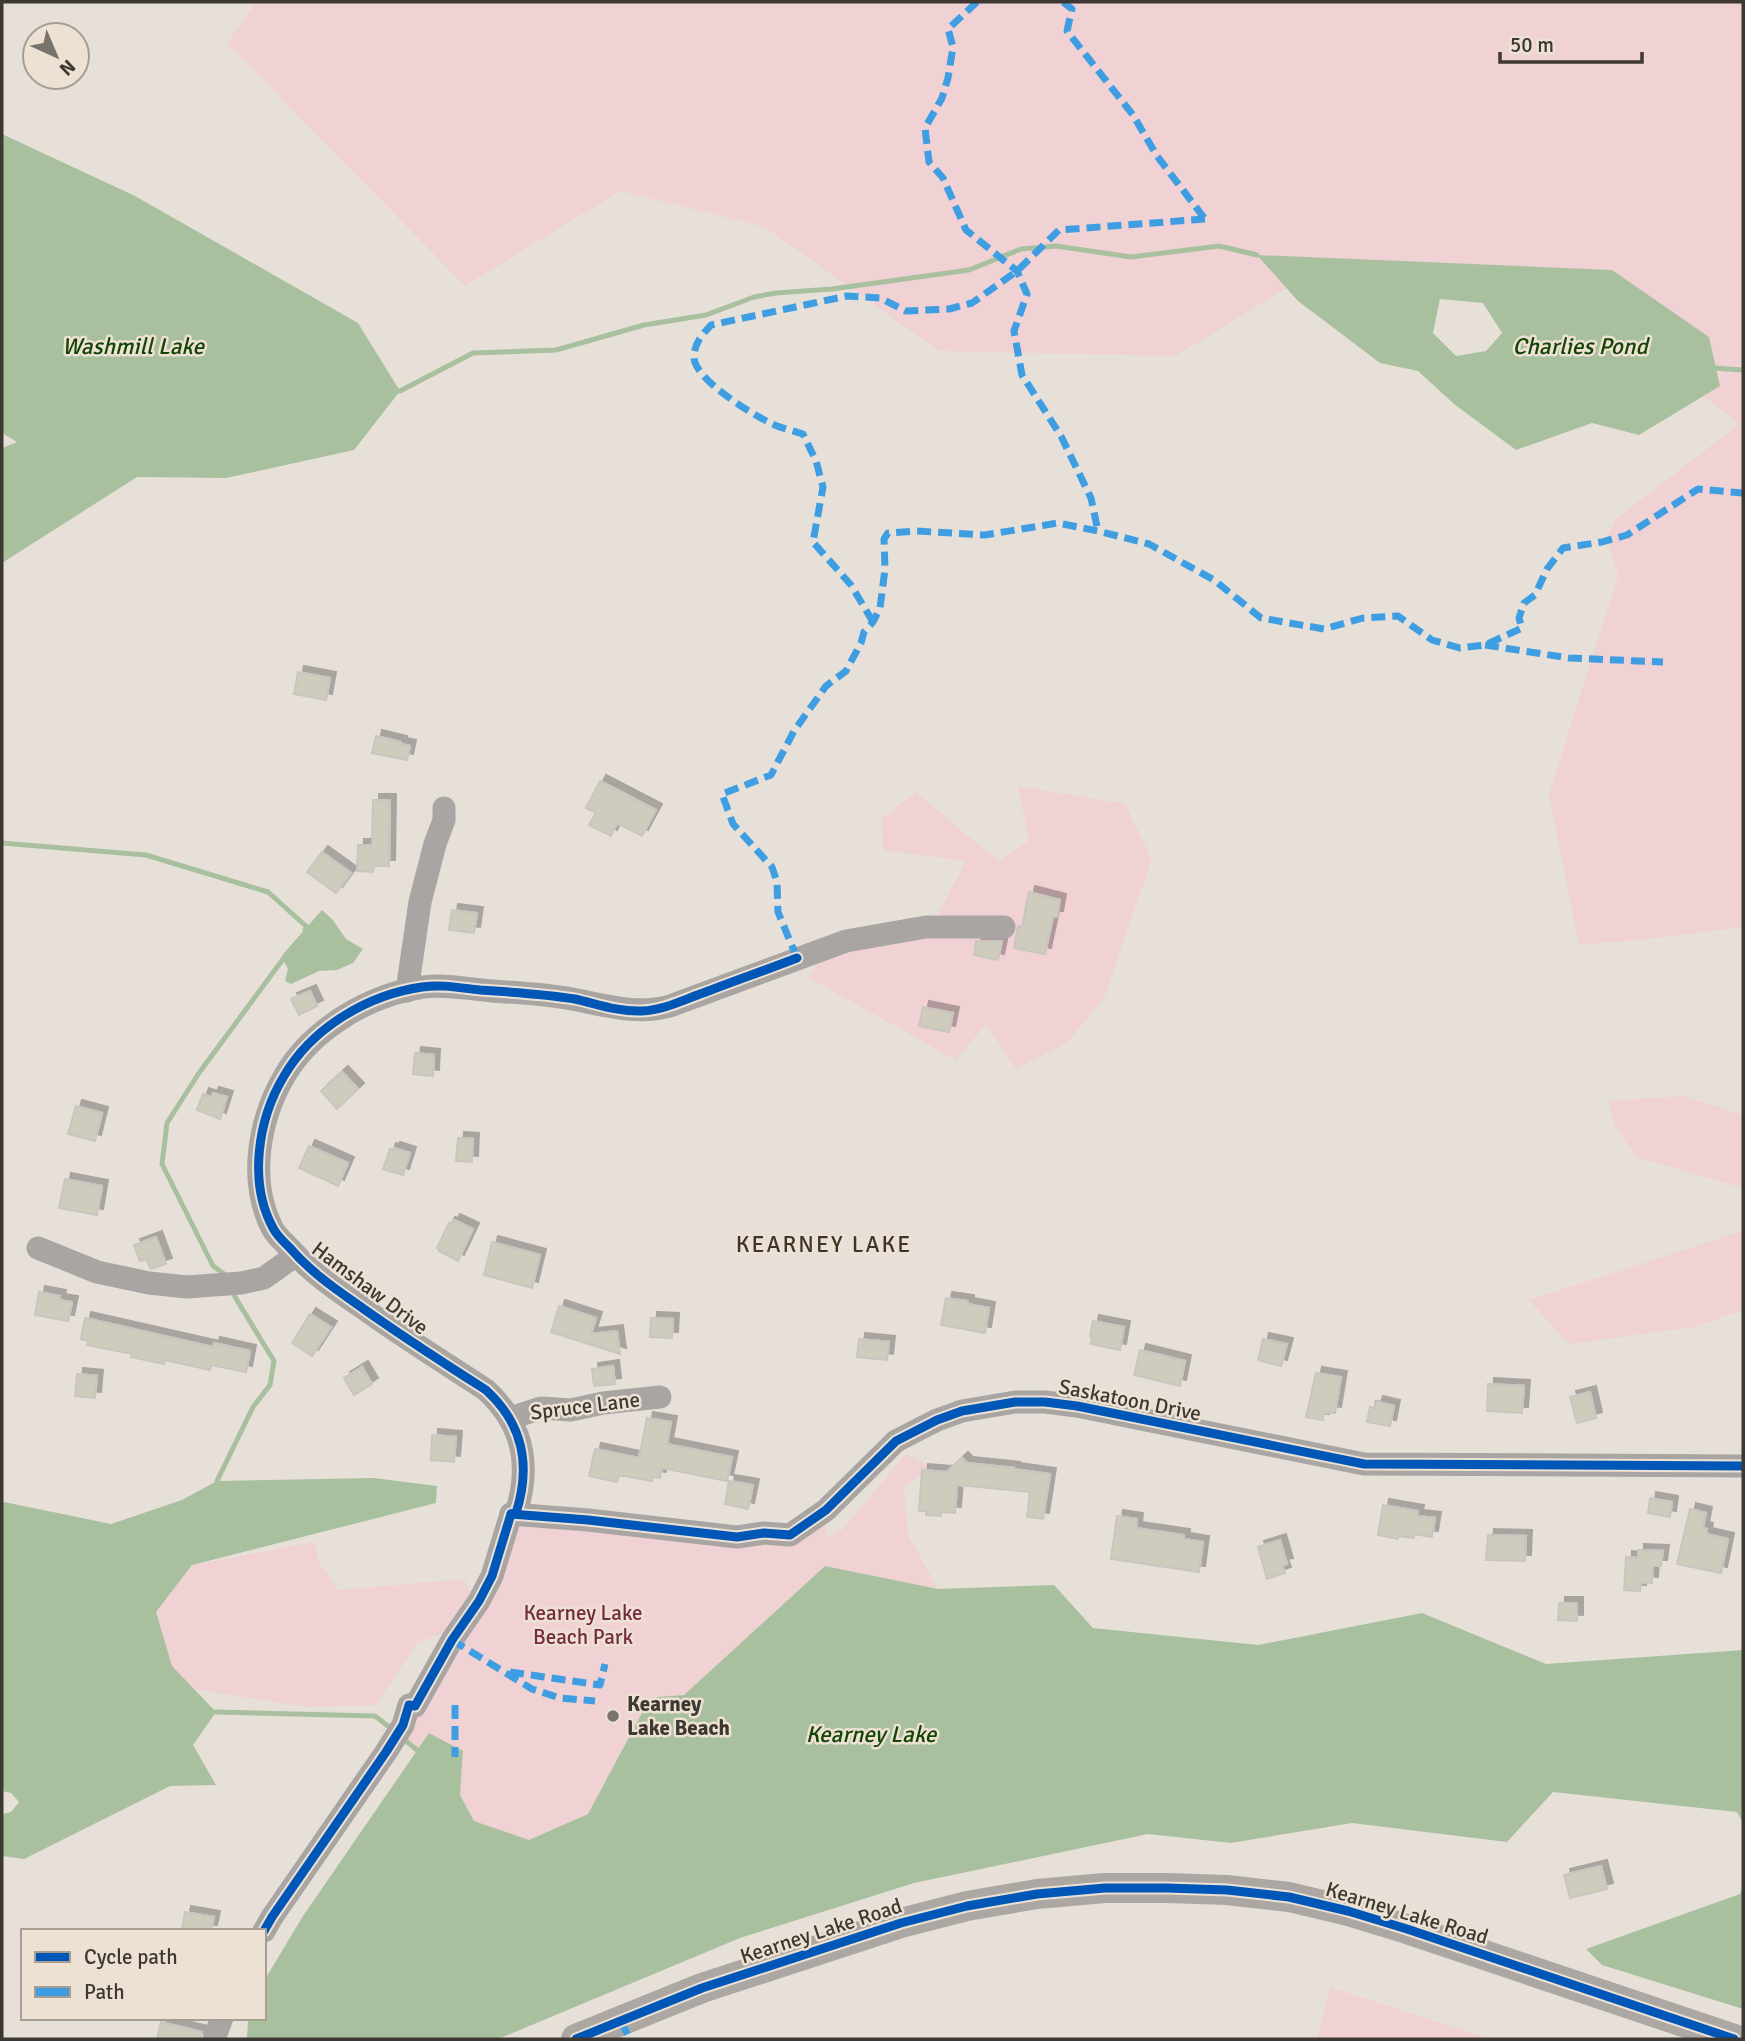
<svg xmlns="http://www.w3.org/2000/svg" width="1745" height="2041" font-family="Signika,sans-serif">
	<defs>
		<filter id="shadow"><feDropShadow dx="6" dy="-6" stdDeviation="0" flood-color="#0004"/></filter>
	</defs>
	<rect width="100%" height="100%" fill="#e7e0d9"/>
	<g fill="#f0d1d4">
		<path d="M 256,2 L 1743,2 L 1743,927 L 1648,939 L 1579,945 L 1549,794 L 1618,576 L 1607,536 L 1616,519 L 1739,424 L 1704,396 L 1720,386 L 1709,337 L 1258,255 L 1286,288 L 1176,356 L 939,351 L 765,227 L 620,191 L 465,286 L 227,43 Z"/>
		<path d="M 1018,786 L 1125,804 L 1152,859 L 1104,998 L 1068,1042 L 1016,1069 L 986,1024 L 956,1060 L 809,978 L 836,934 L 936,918 L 966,861 L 883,850 L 882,819 L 916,792 L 998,861 L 1029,840 Z"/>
		<path d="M 1683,1096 L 1743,1115 L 1743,1188 L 1636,1157 L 1614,1124 L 1609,1101 Z"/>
		<path d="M 1743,1231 L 1743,1310 L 1694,1327 L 1569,1344 L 1529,1300 Z"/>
		<path d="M 906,1454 L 930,1466 L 904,1488 L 908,1535 L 938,1589 L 825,1566 L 684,1695 L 658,1697 L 643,1711 L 588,1814 L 528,1840 L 474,1821 L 460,1795 L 463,1751 L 429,1733 L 417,1750 L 396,1732 L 466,1619 L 511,1514 L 764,1533 L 826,1510 L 826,1538 L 842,1530 Z"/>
		<path d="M 315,1542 L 318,1561 L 338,1590 L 464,1579 L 474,1600 L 456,1628 L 417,1643 L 376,1705 L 307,1707 L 193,1689 L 172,1666 L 155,1612 L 192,1565 Z"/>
		<path d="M 1330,1987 L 1490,2039 L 1317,2039 Z"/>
	</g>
	<g fill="#a9c09f" fill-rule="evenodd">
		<path d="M 2,134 L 135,196 L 358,323 L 400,391 L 354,450 L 226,478 L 137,477 L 2,563 L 2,448 L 17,442 L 2,433 Z"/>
		<path d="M 1257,255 L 1612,270 L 1709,337 L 1720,386 L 1639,435 L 1592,423 L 1516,450 L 1454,404 L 1418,371 L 1380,363 L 1298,301 ZM 1440,299 L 1483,303 L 1502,333 L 1486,351 L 1456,356 L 1433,333 Z"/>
		<path d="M 322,910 L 332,919 L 346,939 L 363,949 L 353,963 L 337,970 L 319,971 L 291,984 L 285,981 L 288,969 L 283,959 L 284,953 Z"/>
		<path d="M 374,1478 L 437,1486 L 436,1503 L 192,1565 L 156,1612 L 172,1666 L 216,1712 L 193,1745 L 216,1785 L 170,1786 L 24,1859 L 2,1856 L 2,1814 L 11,1812 L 19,1802 L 11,1793 L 2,1791 L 2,1504 L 4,1502 L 111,1524 L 182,1500 L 217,1481 Z"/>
		<path d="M 825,1566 L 938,1589 L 1054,1585 L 1093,1628 L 1258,1645 L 1422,1613 L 1546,1664 L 1743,1650 L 1743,1823 L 1737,1812 L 1553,1792 L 1507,1842 L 1352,1823 L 1231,1843 L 1148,1834 L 914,1883 L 740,1938 L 503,2037 L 493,2039 L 247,2039 L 248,2018 L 264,2018 L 264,1981 L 303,1916 L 429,1733 L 463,1751 L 460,1795 L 474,1821 L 529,1840 L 588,1814 L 643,1711 L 657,1697 L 684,1695 Z"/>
		<path d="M 1743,1886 L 1743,2009 L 1602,1965 L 1586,1949 L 1740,1894 Z"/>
	</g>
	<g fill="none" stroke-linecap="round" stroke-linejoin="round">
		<g stroke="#a9c09f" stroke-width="5">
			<path d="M 1714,368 L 1743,370"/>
			<path d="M 400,391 L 473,353 L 556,350 L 644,325 L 706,315 L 754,297 L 776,293 L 832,289 L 969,270 L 1021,249 L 1056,246 L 1131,257 L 1219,246 L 1257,255"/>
			<path d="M 2,843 L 146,855 L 268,892 L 307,927 L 305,930"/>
			<path d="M 227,1276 L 213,1266 L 162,1164 L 167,1123 L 199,1073 L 286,955"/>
			<path d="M 217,1481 L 253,1407 L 270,1385 L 274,1361 L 235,1297 L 232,1288"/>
			<path d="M 216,1712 L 375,1716 L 393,1730"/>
			<path d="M 401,1737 L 417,1750"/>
		</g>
	</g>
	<g fill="#cfcbbd" stroke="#c9c6bf" stroke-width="2" filter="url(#shadow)">
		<path d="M 298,672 L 330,678 L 326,700 L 294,694 Z"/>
		<path d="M 376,736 L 401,742 L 401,744 L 410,746 L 407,760 L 372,753 Z"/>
		<path d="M 600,781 L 656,810 L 642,836 L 617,823 L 611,836 L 589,825 L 596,813 L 586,808 Z"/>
		<path d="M 373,800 L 390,800 L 389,866 L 374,866 L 373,872 L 357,871 L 358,845 L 372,845 Z"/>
		<path d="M 322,852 L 351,873 L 336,893 L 307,872 Z"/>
		<path d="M 1029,892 L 1060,900 L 1057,917 L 1053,917 L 1045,954 L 1014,948 L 1018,926 L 1022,927 Z"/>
		<path d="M 452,910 L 477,913 L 474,933 L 449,930 Z"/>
		<path d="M 976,941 L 1002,941 L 998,960 L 974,955 Z"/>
		<path d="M 310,991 L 317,1006 L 299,1015 L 291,999 Z"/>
		<path d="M 923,1007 L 953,1013 L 949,1032 L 919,1026 Z"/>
		<path d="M 415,1053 L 434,1055 L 433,1076 L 413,1074 Z"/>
		<path d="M 342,1072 L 358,1089 L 337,1109 L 321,1091 Z"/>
		<path d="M 213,1093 L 227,1097 L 220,1119 L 197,1110 L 203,1094 L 211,1097 Z"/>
		<path d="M 76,1106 L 102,1113 L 95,1141 L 68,1134 Z"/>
		<path d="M 458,1138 L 473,1139 L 472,1162 L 456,1161 Z"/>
		<path d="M 309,1146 L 348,1163 L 338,1186 L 299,1168 Z"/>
		<path d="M 394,1148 L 410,1153 L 403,1175 L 383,1169 L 390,1149 L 393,1150 Z"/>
		<path d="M 65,1179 L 102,1186 L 97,1215 L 59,1208 Z"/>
		<path d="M 454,1220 L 473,1229 L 458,1261 L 439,1251 L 440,1250 L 437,1248 L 449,1223 L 452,1224 Z"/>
		<path d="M 156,1237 L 166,1264 L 151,1269 L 146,1259 L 140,1261 L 134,1245 Z"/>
		<path d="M 492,1242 L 540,1255 L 532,1288 L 484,1275 Z"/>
		<path d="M 39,1292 L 60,1296 L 59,1300 L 72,1302 L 68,1321 L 35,1315 Z"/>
		<path d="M 946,1298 L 968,1301 L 968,1304 L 989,1308 L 985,1333 L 941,1325 Z"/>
		<path d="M 559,1306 L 596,1318 L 591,1334 L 617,1331 L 620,1354 L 551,1332 Z"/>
		<path d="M 310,1314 L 331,1327 L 312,1356 L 292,1343 Z"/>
		<path d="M 85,1318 L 213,1347 L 214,1343 L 250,1351 L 246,1372 L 211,1365 L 210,1370 L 165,1360 L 164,1364 L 131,1357 L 132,1354 L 87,1345 L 88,1341 L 81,1339 Z"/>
		<path d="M 651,1318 L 673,1319 L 672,1338 L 650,1337 Z"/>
		<path d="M 1093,1321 L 1124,1327 L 1120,1350 L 1091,1344 L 1092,1337 L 1090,1336 Z"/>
		<path d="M 859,1339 L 889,1342 L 887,1360 L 857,1357 Z"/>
		<path d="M 1263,1339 L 1287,1344 L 1281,1366 L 1258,1360 Z"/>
		<path d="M 1140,1350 L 1185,1361 L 1180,1386 L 1134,1375 Z"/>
		<path d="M 613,1366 L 615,1384 L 594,1386 L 592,1369 Z"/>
		<path d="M 362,1367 L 372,1384 L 354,1395 L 344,1378 Z"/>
		<path d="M 1316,1373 L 1341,1377 L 1335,1413 L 1324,1412 L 1323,1420 L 1306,1417 Z"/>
		<path d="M 77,1374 L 97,1376 L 95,1398 L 75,1396 Z"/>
		<path d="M 1488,1384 L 1524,1386 L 1522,1413 L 1487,1411 Z"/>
		<path d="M 1590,1392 L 1596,1418 L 1577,1423 L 1570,1397 Z"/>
		<path d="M 1377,1402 L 1394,1406 L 1390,1426 L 1367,1422 L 1370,1407 L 1375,1408 Z"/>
		<path d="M 647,1418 L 671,1422 L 667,1444 L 732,1457 L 727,1481 L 662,1468 L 660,1478 L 653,1477 L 652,1481 L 619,1475 L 617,1482 L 589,1476 L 595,1449 L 639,1458 Z"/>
		<path d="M 432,1435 L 456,1437 L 454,1462 L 431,1460 Z"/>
		<path d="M 962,1458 L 967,1463 L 1014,1468 L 1014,1469 L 1050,1474 L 1043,1519 L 1027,1517 L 1030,1492 L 957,1485 L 955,1513 L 941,1512 L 941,1516 L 926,1515 L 926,1511 L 919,1511 L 922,1470 L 947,1472 Z"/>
		<path d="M 729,1481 L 753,1485 L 748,1509 L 725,1504 Z"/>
		<path d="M 1650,1498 L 1672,1502 L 1670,1517 L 1648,1513 Z"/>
		<path d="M 1383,1505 L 1418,1511 L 1417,1516 L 1435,1518 L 1432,1537 L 1414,1534 L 1414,1538 L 1398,1536 L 1398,1539 L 1378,1535 Z"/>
		<path d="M 1690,1509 L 1706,1513 L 1703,1528 L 1707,1529 L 1706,1534 L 1728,1539 L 1721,1573 L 1677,1564 Z"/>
		<path d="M 1117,1516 L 1137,1519 L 1136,1528 L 1184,1535 L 1184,1539 L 1203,1542 L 1199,1572 L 1111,1559 Z"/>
		<path d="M 1488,1535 L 1526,1536 L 1525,1561 L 1486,1560 Z"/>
		<path d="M 1280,1540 L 1287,1564 L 1282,1565 L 1285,1573 L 1267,1579 L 1258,1547 Z"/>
		<path d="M 1638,1550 L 1663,1551 L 1661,1566 L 1653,1566 L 1652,1583 L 1641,1582 L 1640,1591 L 1624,1590 L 1626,1557 L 1638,1558 Z"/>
		<path d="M 1559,1603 L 1577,1603 L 1577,1621 L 1558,1620 Z"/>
		<path d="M 1601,1866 L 1607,1889 L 1570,1898 L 1564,1875 Z"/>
		<path d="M 185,1912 L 214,1917 L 211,1931 L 186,1931 L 186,1929 L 182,1928 Z"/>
		<path d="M 161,2022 L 202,2032 L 200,2039 L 157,2039 Z"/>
	</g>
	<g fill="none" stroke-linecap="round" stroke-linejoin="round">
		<g stroke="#a8a5a3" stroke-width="23">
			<path d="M 407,991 L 420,902 L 435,844 L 444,820 L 444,808"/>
			<path d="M 38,1248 L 97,1272 L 149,1283 L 187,1287 L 241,1283 L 264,1278 L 296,1255"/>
			<path d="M 511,1421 L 520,1415 L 541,1408 L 571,1410 L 603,1403 L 660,1397"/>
			<path d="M 511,1514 L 588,1520 L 737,1537 L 764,1533 L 790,1535 L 826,1510 L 896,1441 L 937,1420 L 962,1411 L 1015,1402 L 1045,1402 L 1077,1406 L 1364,1464 L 1743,1466"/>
			<path d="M 264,1931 L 272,1917 L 386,1752 L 403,1725 L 409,1705 L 415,1706 L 452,1640 L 479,1601 L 492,1576 L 511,1514 L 516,1513 C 531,1466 524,1425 486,1390 C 445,1363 403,1337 363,1308 C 338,1291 313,1274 293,1252 C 286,1244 277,1237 272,1228 C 248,1180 259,1119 285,1075 C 312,1029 370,994 424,987 C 447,984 469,989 492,991 C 520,993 549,994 577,1000 C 609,1006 637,1015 670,1006 L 846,941 L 926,927 L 1004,927"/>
			<path d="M 214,2039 L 222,2018"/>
		</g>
		<path stroke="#aca7a3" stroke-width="30" d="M 576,2039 L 702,1988 L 901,1923 L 967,1906 L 1037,1894 L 1105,1888 L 1167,1888 L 1227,1890 L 1289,1897 L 1348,1911 L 1407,1929 L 1734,2039"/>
		<g stroke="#3f9ee2" stroke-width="7" stroke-dasharray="14 7" stroke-linecap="butt">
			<path d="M 977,2 L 948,29 L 953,47 L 948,78 L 942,98 L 925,128 L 929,162 L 943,178 L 966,230 L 1017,271 L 1027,294 L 1014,331 L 1022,375 L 1061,436 L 1091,498 L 1098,531"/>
			<path d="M 1063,2 L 1072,9 L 1067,31 L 1133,115 L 1157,156 L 1205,219"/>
			<path d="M 873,622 L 851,585 L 813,542 L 823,487 L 816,461 L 803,434 C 794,431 785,429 777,426 C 757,418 695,380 694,358 C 694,343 702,335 711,325 L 847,296 L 880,298 L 906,311 L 949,309 L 972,303 L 1017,271 L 1059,230 L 1205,219"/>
			<path d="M 1485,645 L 1569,658 L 1663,662"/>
			<path d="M 797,958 L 778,912 L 777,882 L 772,867 L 733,824 L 722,794 L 771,775 L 794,731 L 826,686 L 846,671 L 861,643 L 864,632 L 873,622 L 880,608 L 885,569 L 884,539 L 888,533 L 916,531 L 985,535 L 1058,523 L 1098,531 L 1149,544 L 1214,580 L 1261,618 L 1324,629 L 1363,618 L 1398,616 L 1432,640 L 1460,648 L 1485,645 L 1522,628 L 1519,618 L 1524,603 L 1535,595 L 1547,569 L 1563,548 L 1602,542 L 1627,535 L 1698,489 L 1743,493"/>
			<path d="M 452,1640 L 532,1689 L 560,1698 L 595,1701"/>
			<path d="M 510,1672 L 600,1685 L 605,1664"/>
			<path d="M 455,1705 L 455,1757"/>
			<path d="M 621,2022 L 630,2039"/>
		</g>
		<g stroke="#ede1d3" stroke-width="13">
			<g id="cycleway">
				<path d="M 511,1514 L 588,1520 L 737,1537 L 764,1533 L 790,1535 L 826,1510 L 896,1441 L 937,1420 L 962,1411 L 1015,1402 L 1045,1402 L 1077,1406 L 1364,1464 L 1743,1466"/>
				<path d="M 264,1931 L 272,1917 L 386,1752 L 403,1725 L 409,1705 L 415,1706 L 452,1640 L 479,1601 L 492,1576 L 511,1514 L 516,1513 C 531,1466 524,1425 486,1390 C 442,1362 397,1333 354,1302 C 331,1286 309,1270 290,1248 C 284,1242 277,1236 273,1228 C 248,1182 258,1119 284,1076 C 312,1028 367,995 422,987 C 442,984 460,988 480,990 C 512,992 544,994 575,999 C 597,1004 619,1012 642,1011 C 664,1010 683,1000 703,993 C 734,981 766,970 797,958"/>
				<path d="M 576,2039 L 702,1988 L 901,1923 L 967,1906 L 1037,1894 L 1105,1888 L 1167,1888 L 1227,1890 L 1289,1897 L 1348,1911 L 1407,1929 L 1734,2039"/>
			</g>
		</g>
		<use href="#cycleway" stroke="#0057b8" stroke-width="9"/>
	</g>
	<circle fill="#78736c" stroke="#ede1d3" stroke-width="2.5" cx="613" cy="1716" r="7"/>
	<g text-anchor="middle" stroke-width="5" stroke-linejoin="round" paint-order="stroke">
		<g font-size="21" fill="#3d3832" stroke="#ede1d3">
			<text transform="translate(370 1288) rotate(37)" y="7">Hamshaw Drive</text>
			<text transform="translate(1130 1400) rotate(11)" y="7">Saskatoon Drive</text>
			<text transform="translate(585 1406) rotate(-7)" y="7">Spruce Lane</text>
			<text transform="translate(1407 1913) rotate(17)" y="7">Kearney Lake Road</text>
			<text transform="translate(821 1931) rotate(-18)" y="7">Kearney Lake Road</text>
		</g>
		<g font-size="21" fill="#742a3f" stroke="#ede1d3">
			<text x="583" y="1620">Kearney Lake<tspan x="583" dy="24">Beach Park</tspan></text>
		</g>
		<g font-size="21" font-weight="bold" fill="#3d3832" stroke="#ede1d3" text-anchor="start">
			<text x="627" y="1711">Kearney<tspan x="627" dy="24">Lake Beach</tspan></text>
		</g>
		<g font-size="23" font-style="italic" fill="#124404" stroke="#ede1d3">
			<text x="133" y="354">Washmill Lake</text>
			<text x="1580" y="354">Charlies Pond</text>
			<text x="871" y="1742">Kearney Lake</text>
		</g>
		<g font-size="23" letter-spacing="2" fill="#3e3529" stroke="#ede1d3">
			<text x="824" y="1252">KEARNEY LAKE</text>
		</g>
	</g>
	<rect width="1745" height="2041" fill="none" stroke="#3d3832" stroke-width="7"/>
	<rect x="21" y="1929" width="245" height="91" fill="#ede1d3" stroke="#a79d93" stroke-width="2"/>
	<rect x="35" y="1952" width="35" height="10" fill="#0057b8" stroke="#a79d93" stroke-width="2"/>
	<text x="84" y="1964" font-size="21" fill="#3d3832">Cycle path</text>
	<rect x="35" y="1987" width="35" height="10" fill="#3f9ee2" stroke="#a79d93" stroke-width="2"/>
	<text x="84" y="1999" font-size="21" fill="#3d3832">Path</text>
	<g transform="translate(56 56) rotate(136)"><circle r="33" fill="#ede1d3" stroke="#a79d93" stroke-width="2"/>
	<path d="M0-5L12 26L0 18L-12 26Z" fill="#78736c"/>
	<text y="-10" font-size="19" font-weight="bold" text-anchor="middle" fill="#3d3832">N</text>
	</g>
	<path d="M1500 52v10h142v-10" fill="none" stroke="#3d3832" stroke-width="3.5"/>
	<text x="1510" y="52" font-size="21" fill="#3d3832" stroke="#ede1d3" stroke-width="5" paint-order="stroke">50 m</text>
</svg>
